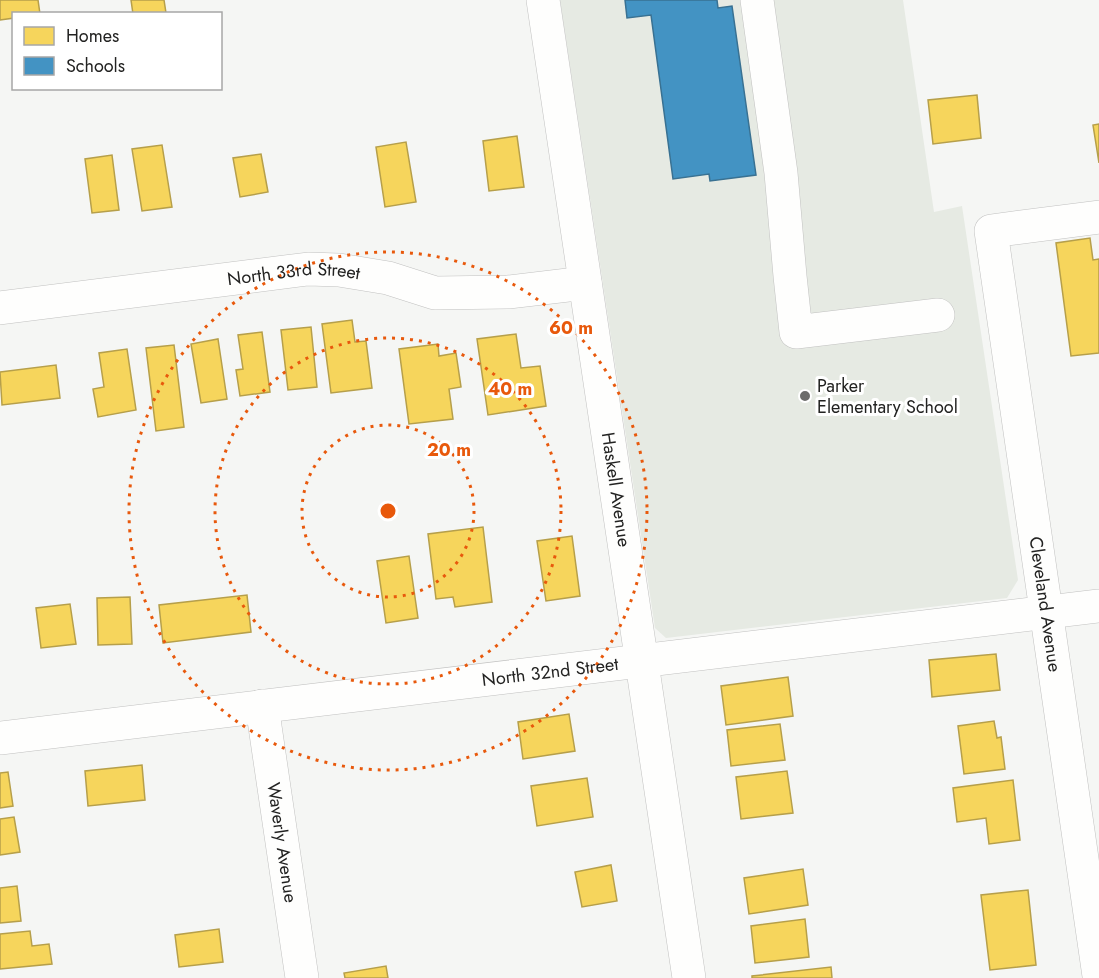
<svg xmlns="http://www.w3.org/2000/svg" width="1099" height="978" font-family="Jost,sans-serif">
	<rect width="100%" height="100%" fill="#f5f6f4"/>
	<path fill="#e6eae3" d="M 560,0 L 903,0 L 934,212 L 962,206 L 1018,580 L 1007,598 L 666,638 L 655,628 Z"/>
	<g fill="#f6d55c" stroke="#b69f4a" stroke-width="1.5">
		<path d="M 0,0 L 38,0 L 40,14 L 14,14 L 14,18 L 0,20 Z"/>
		<path d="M 131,0 L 164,0 L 166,13 L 133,14 Z"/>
		<path d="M 977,95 L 981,138 L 933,144 L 928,100 Z"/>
		<path d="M 1099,124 L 1099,163 L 1093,125 Z"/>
		<path d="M 517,136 L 524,187 L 489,191 L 483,141 Z"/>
		<path d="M 406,142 L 416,202 L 385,207 L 376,147 Z"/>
		<path d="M 162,145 L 172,207 L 142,211 L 132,149 Z"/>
		<path d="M 261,154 L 268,192 L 240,197 L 233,158 Z"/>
		<path d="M 112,155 L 119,210 L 92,213 L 85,159 Z"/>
		<path d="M 1090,238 L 1093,260 L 1099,259 L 1099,353 L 1071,356 L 1056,243 Z"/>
		<path d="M 352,320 L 355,342 L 366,341 L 372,388 L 331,393 L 322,324 Z"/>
		<path d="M 311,327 L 317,387 L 288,390 L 281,330 Z"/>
		<path d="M 262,332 L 270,392 L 240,396 L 236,370 L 243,369 L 238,335 Z"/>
		<path d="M 516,334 L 521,368 L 540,366 L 546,406 L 488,415 L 477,339 Z"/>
		<path d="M 218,339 L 227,399 L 201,403 L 191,344 Z"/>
		<path d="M 438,344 L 439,356 L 456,353 L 461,387 L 449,389 L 453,419 L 409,424 L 399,349 Z"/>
		<path d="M 174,345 L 184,427 L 156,431 L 146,348 Z"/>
		<path d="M 127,349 L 136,410 L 98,417 L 93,389 L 104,387 L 99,353 Z"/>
		<path d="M 56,365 L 60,398 L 2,405 L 0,372 Z"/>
		<path d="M 483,527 L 492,602 L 455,607 L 453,597 L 436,599 L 428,534 Z"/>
		<path d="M 572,536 L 580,596 L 546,601 L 537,541 Z"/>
		<path d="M 409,556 L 418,618 L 386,623 L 377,561 Z"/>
		<path d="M 247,595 L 251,632 L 163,643 L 159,605 Z"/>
		<path d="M 130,597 L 132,644 L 98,645 L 97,598 Z"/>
		<path d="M 70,604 L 76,644 L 41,648 L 36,608 Z"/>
		<path d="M 996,654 L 1000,690 L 932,697 L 929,660 Z"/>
		<path d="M 788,677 L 793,716 L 726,725 L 721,686 Z"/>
		<path d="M 569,714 L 575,751 L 523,759 L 518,722 Z"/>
		<path d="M 994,721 L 997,738 L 1001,737 L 1005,769 L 964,774 L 958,726 Z"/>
		<path d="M 780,724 L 785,760 L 731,766 L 727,730 Z"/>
		<path d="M 142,765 L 145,800 L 88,806 L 85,771 Z"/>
		<path d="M 787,771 L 793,813 L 741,819 L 736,777 Z"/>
		<path d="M 8,772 L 13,806 L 0,808 L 0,773 Z"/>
		<path d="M 587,778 L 593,817 L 537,826 L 531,786 Z"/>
		<path d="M 1013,780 L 1020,840 L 989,844 L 986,818 L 957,822 L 953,788 Z"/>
		<path d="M 14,817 L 20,852 L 0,855 L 0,819 Z"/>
		<path d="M 611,865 L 617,901 L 582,907 L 575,872 Z"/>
		<path d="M 803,869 L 808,905 L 749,914 L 744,878 Z"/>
		<path d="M 17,886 L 21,921 L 0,923 L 0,888 Z"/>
		<path d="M 1028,890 L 1036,965 L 990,970 L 981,895 Z"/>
		<path d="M 805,919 L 809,957 L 755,963 L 751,926 Z"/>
		<path d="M 219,929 L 223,962 L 179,967 L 175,935 Z"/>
		<path d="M 30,931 L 32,946 L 49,944 L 52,964 L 0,969 L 0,934 Z"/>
		<path d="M 386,966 L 388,978 L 345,978 L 344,973 Z"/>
		<path d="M 831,967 L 832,978 L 752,978 L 752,976 Z"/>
	</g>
	<path fill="#4393c3" stroke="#397192" stroke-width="1.5" d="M 625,0 L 717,0 L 718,8 L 732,6 L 756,175 L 710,181 L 709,174 L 673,179 L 651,15 L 627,18 Z"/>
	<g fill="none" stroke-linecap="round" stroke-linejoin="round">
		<g stroke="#c1c1c0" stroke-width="34">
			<g id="minor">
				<path id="s1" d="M 543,0 L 689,978"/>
				<path d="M 757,0 L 781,173 L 790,276 L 796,332 L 938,315"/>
				<path id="s2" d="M 1099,217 L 991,231 L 1099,976"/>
				<path id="s3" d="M 0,308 L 308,269 L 339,270 L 388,278 L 435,293 L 508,292 L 585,283"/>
				<path id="s4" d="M 262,706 L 302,978"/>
				<path id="s5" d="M 0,738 L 1099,606"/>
			</g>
		</g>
		<use href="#minor" stroke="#fefefd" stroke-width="33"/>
	</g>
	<g fill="none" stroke="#e8590c" stroke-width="3" stroke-dasharray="3 6">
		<circle cx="388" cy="511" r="86"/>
		<circle cx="388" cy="511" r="173"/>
		<circle cx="388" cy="511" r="259"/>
	</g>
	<circle fill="#6c6c6b" stroke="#fff" stroke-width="2" cx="805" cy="396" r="6"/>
	<g text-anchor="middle" stroke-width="6" stroke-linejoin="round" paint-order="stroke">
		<g font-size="18" fill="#222221" stroke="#fff">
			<text dy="6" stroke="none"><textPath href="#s3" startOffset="296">North 33rd Street</textPath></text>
			<text dy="6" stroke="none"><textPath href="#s1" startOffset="495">Haskell Avenue</textPath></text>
			<text dy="6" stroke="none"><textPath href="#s2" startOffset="486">Cleveland Avenue</textPath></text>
			<text dy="6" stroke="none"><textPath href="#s5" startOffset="554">North 32nd Street</textPath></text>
			<text dy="6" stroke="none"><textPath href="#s4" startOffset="138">Waverly Avenue</textPath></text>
		</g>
		<g font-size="18" fill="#222221" stroke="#fff" text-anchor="start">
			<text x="817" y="392">Parker<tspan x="817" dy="21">Elementary School</tspan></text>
		</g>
	</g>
	<circle cx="388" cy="511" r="9" fill="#e8590c" stroke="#fff" stroke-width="3"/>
	<g font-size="18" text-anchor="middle" font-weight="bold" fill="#e8590c" stroke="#fff" stroke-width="6" stroke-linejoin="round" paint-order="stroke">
		<text x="571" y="334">60 m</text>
		<text x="510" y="395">40 m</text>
		<text x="449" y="456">20 m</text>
	</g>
	<rect x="12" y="12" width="210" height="78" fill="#ffffff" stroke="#a7a7a6" stroke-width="1.5"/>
	<rect x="24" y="27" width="30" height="18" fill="#f6d55c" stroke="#a7a7a6" stroke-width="1.5"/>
	<text x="66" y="42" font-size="18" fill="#222221">Homes</text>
	<rect x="24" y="57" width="30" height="18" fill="#4393c3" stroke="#a7a7a6" stroke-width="1.5"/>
	<text x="66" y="72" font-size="18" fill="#222221">Schools</text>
</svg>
